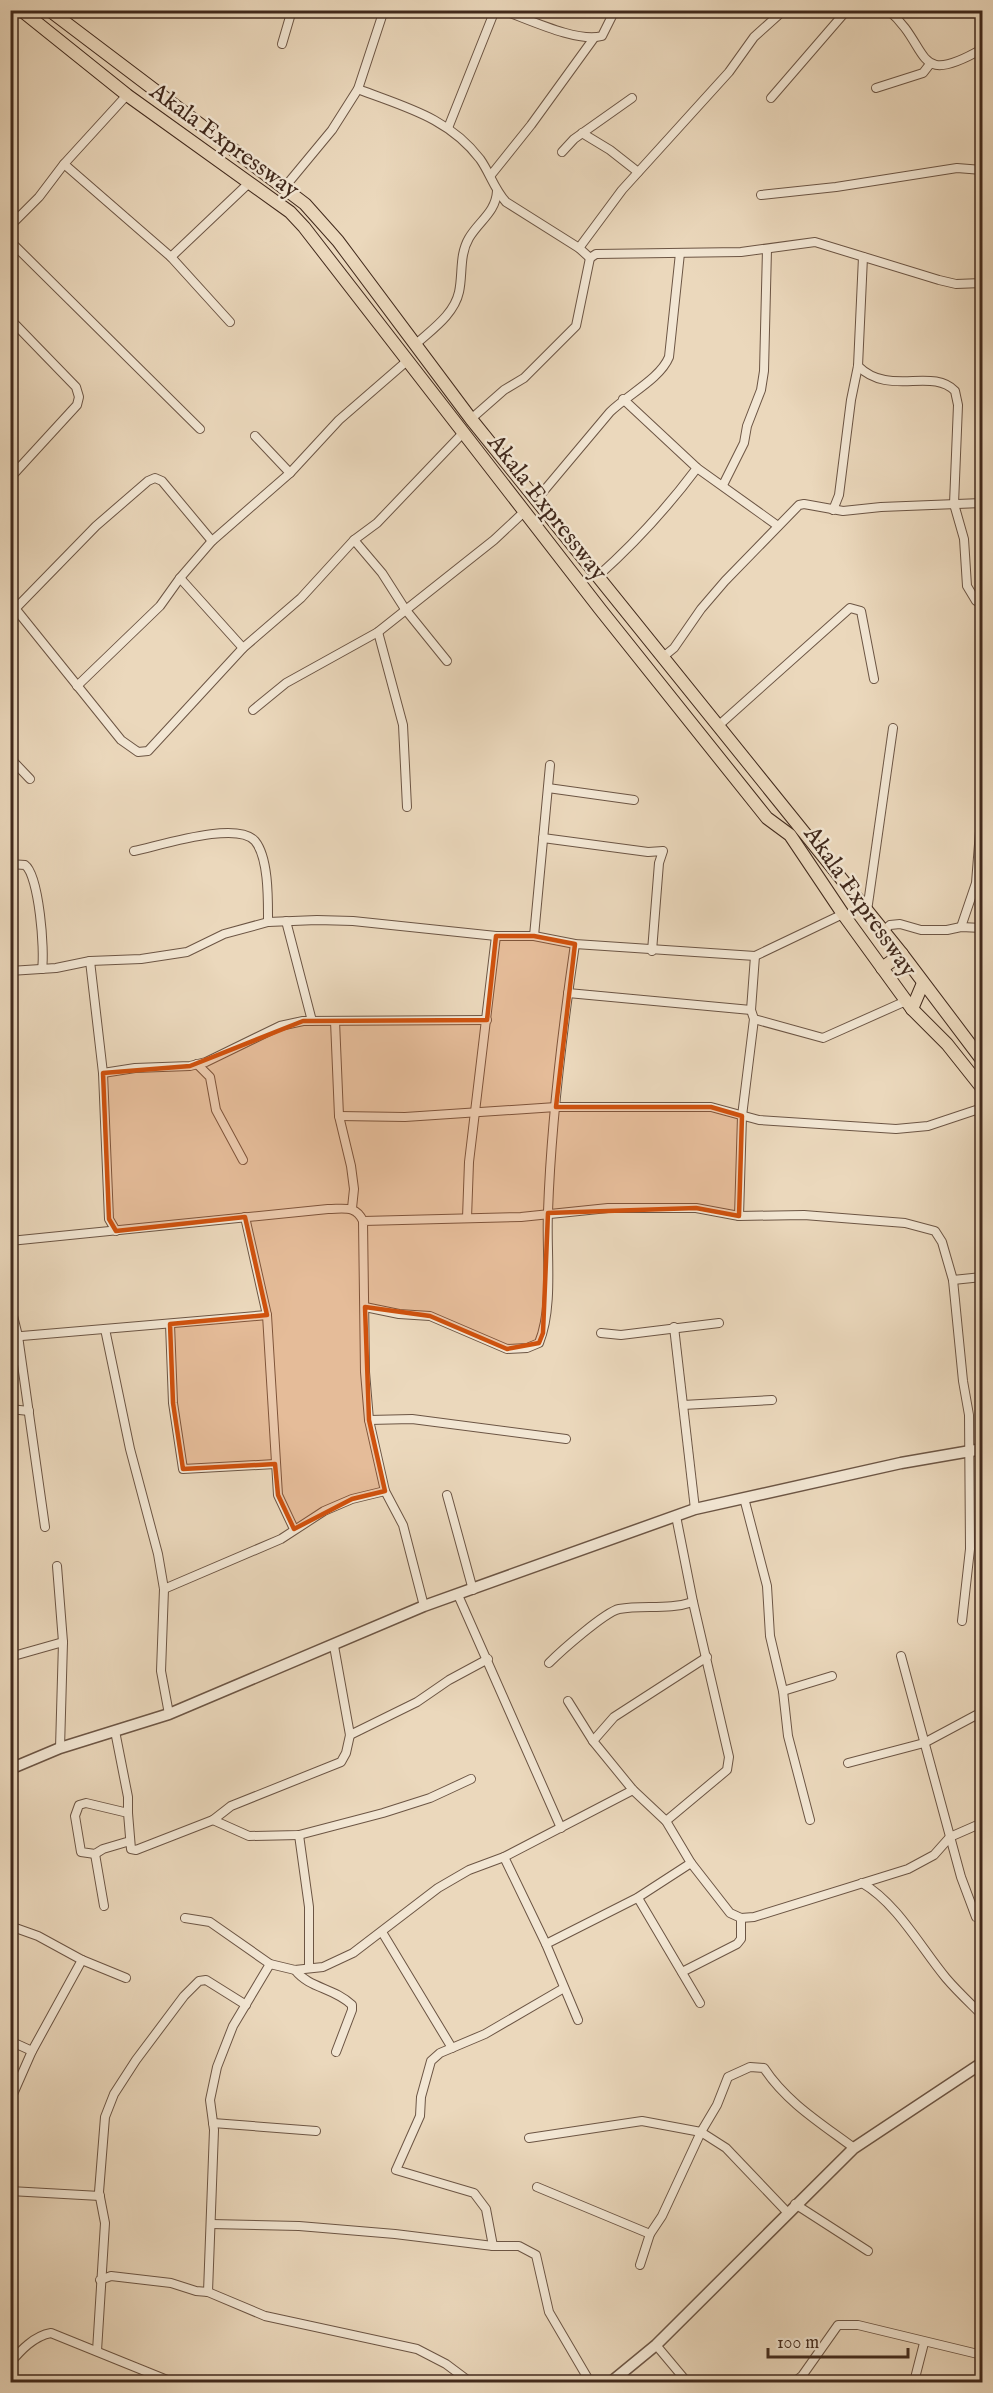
<svg xmlns="http://www.w3.org/2000/svg" width="993" height="2393" font-family="'IM FELL English',serif">
	<rect width="100%" height="100%" fill="#ebd8bc"/>
	<filter id="stains"><feTurbulence type="fractalNoise" baseFrequency=".00333" numOctaves="4"/><feColorMatrix values="0 0 0 0 .2 0 0 0 0 .09 0 0 0 0 .02 0 0 0 .5 -.17"/></filter>
	<radialGradient id="worn" r=".72"><stop offset=".6" stop-color="#630" stop-opacity="0"/><stop offset="1" stop-color="#630" stop-opacity=".3"/></radialGradient>
	<g fill="none" stroke-linecap="round" stroke-linejoin="round">
		<g stroke="#6c5544" stroke-width="10">
			<g id="minor">
				<path d="M 502,10 C 528,19 577,43 602,36 L 615,10"/>
				<path d="M 888,10 C 932,47 912,89 982,49"/>
				<path d="M 282,44 L 292,10"/>
				<path d="M 876,88 L 923,73 L 930,64"/>
				<path d="M 358,89 C 404,107 448,117 480,159 C 490,173 494,189 506,202 L 579,248 L 590,258 L 596,254 L 741,252 L 815,242 L 939,280 L 956,284 L 982,283"/>
				<path d="M 771,98 L 847,10"/>
				<path d="M 448,128 L 495,10"/>
				<path d="M 582,133 L 610,150 L 638,172"/>
				<path d="M 562,152 L 574,139 L 632,98"/>
				<path d="M 64,164 L 171,257 L 230,322"/>
				<path d="M 491,175 L 531,125 L 594,38"/>
				<path d="M 284,188 L 332,130 L 358,89 L 384,10"/>
				<path d="M 761,195 L 836,187 L 957,168 L 982,170"/>
				<path d="M 10,226 L 39,197 L 64,164 L 127,95"/>
				<path d="M 10,241 L 200,429"/>
				<path d="M 579,248 L 622,190 L 729,72 L 754,37 L 784,10"/>
				<path d="M 171,257 L 250,182"/>
				<path d="M 10,319 L 76,387 L 79,397 L 77,405 L 10,478"/>
				<path d="M 415,345 C 431,330 454,315 459,292 C 463,274 459,255 469,238 C 479,221 496,212 497,191"/>
				<path d="M 858,366 C 889,397 932,367 955,391 L 958,405 L 954,504 L 964,539 L 967,586 L 976,601 L 982,603"/>
				<path d="M 623,399 L 697,468 L 778,526"/>
				<path d="M 471,419 L 504,390 L 524,378 L 576,326 L 590,258"/>
				<path d="M 255,436 L 290,473"/>
				<path d="M 723,485 L 744,443 L 747,426 L 761,390 L 764,371 L 767,249"/>
				<path d="M 537,499 L 610,412 C 627,395 660,379 669,357 L 680,253"/>
				<path d="M 833,510 L 839,495 L 851,400 L 858,366 L 863,257"/>
				<path d="M 354,540 L 382,573 L 405,609 L 447,661"/>
				<path d="M 598,576 C 635,543 667,508 697,468"/>
				<path d="M 180,578 L 243,648"/>
				<path d="M 10,602 L 121,740 L 138,752 L 148,751 L 243,648 L 301,598 L 354,540 L 377,523 L 463,433"/>
				<path d="M 16,608 L 96,526 L 148,481 L 155,478 L 162,481 L 212,541"/>
				<path d="M 378,632 L 403,725 L 407,807"/>
				<path d="M 663,657 L 674,648 L 701,609 L 725,581 L 799,505 L 804,504 L 843,511 L 881,507 L 982,503"/>
				<path d="M 77,686 L 160,606 L 180,578 L 212,541 L 290,473 L 339,420 L 407,361"/>
				<path d="M 253,710 L 286,683 L 378,632 L 494,540 L 525,511"/>
				<path d="M 718,726 L 850,608 L 861,611 L 874,679"/>
				<path d="M 10,758 L 30,779"/>
				<path d="M 548,788 L 634,800"/>
				<path d="M 543,838 L 648,852 L 663,851 L 659,863 L 652,951"/>
				<path d="M 134,851 C 159,846 237,820 255,841 C 269,858 268,901 268,922"/>
				<path d="M 10,864 L 25,865 C 39,875 45,951 42,969"/>
				<path d="M 867,911 L 893,728"/>
				<path d="M 286,921 L 312,1021"/>
				<path d="M 961,927 L 976,883 L 982,806"/>
				<path d="M 883,931 L 890,925 L 900,924 L 921,930 L 947,930 L 961,927 L 982,928"/>
				<path d="M 534,936 L 550,765"/>
				<path d="M 755,956 L 843,914"/>
				<path d="M 90,961 L 103,1073 L 109,1219 L 116,1231"/>
				<path d="M 10,971 L 56,968 L 90,961 L 141,959 L 187,952 L 224,934 L 268,922 L 317,920 L 353,921 L 496,936 L 534,936 L 575,944 L 755,956 L 751,1010 L 754,1019 L 742,1116 L 739,1216"/>
				<path d="M 568,993 L 751,1010"/>
				<path d="M 754,1019 L 823,1038 L 906,1001"/>
				<path d="M 335,1021 L 339,1116 L 351,1166 L 354,1189 L 352,1208"/>
				<path d="M 197,1064 L 210,1077 L 216,1110 L 243,1160"/>
				<path d="M 103,1073 L 135,1068 L 190,1066 L 206,1062 L 280,1026 L 303,1021 L 487,1020"/>
				<path d="M 339,1116 L 405,1117 L 556,1107 L 711,1107 L 759,1120 L 896,1129 L 928,1126 L 982,1108"/>
				<path d="M 245,1217 L 267,1315 L 278,1495 L 294,1529"/>
				<path d="M 467,1218 L 469,1162 L 496,936"/>
				<path d="M 10,1241 L 328,1209 C 344,1209 356,1205 363,1221"/>
				<path d="M 953,1280 L 982,1277"/>
				<path d="M 10,1304 L 18,1336 L 45,1527"/>
				<path d="M 365,1307 L 399,1314 L 430,1316 L 507,1349 L 527,1348 L 539,1343 C 554,1306 546,1252 548,1212 C 551,1123 562,1033 575,944"/>
				<path d="M 170,1324 L 173,1403 L 183,1469 L 275,1464"/>
				<path d="M 674,1327 L 695,1509"/>
				<path d="M 105,1329 L 130,1449 L 158,1554 L 164,1589 L 161,1671 L 169,1714"/>
				<path d="M 601,1333 L 621,1335 L 719,1323"/>
				<path d="M 10,1337 L 267,1315"/>
				<path d="M 683,1405 L 772,1400"/>
				<path d="M 10,1409 L 29,1411"/>
				<path d="M 369,1420 L 412,1419 L 566,1439"/>
				<path d="M 447,1495 L 473,1590"/>
				<path d="M 744,1498 L 767,1586 L 770,1636 L 783,1691 L 788,1736 L 810,1820"/>
				<path d="M 57,1566 L 63,1642 L 60,1748"/>
				<path d="M 164,1589 L 281,1539 L 324,1511 L 352,1499 L 385,1491"/>
				<path d="M 458,1595 L 561,1828"/>
				<path d="M 424,1606 L 403,1525 L 385,1491 L 369,1420 L 365,1372 L 363,1221 L 521,1217 L 608,1208 L 696,1208 L 739,1216 L 804,1215 L 905,1223 L 935,1231 L 942,1242 L 953,1280 L 963,1381 L 969,1415 L 970,1549 L 962,1621"/>
				<path d="M 901,1656 L 961,1877 L 976,1917"/>
				<path d="M 10,1657 L 63,1642"/>
				<path d="M 707,1657 L 614,1717 L 593,1741 L 633,1790 L 666,1821 L 691,1863 L 730,1913 L 741,1918 L 754,1917 L 908,1869 L 934,1855 L 950,1837 L 982,1823"/>
				<path d="M 549,1663 C 561,1651 605,1612 619,1609 C 644,1605 669,1610 693,1602"/>
				<path d="M 783,1691 L 832,1676"/>
				<path d="M 568,1701 L 593,1741"/>
				<path d="M 115,1731 L 128,1797 L 128,1813"/>
				<path d="M 350,1735 L 417,1702 L 449,1680 L 488,1659"/>
				<path d="M 848,1763 L 924,1743 L 982,1712"/>
				<path d="M 213,1820 L 249,1836 L 299,1835 L 383,1813 L 430,1798 L 471,1779"/>
				<path d="M 666,1821 L 727,1770 L 729,1757 L 693,1602 L 676,1516"/>
				<path d="M 299,1835 L 309,1907 L 309,1968"/>
				<path d="M 130,1841 L 103,1849 L 95,1854 L 81,1852 L 75,1816 L 79,1805 L 86,1803 L 128,1813 L 131,1849 L 136,1850 L 213,1820 L 231,1806 L 341,1762 L 346,1753 L 350,1735 L 334,1646"/>
				<path d="M 95,1854 L 104,1906"/>
				<path d="M 504,1857 L 546,1944 L 578,2020"/>
				<path d="M 862,1883 C 897,1903 921,1948 946,1978 C 957,1991 970,2003 982,2015"/>
				<path d="M 638,1898 L 700,2003"/>
				<path d="M 185,1918 L 210,1922 L 270,1964 L 295,1970 L 323,1967 L 353,1953 L 438,1888 L 469,1870 L 504,1857 L 633,1790"/>
				<path d="M 10,1926 L 38,1936 L 82,1960 L 126,1978"/>
				<path d="M 382,1932 L 452,2048"/>
				<path d="M 546,1944 L 637,1898 L 691,1863"/>
				<path d="M 295,1970 C 310,1989 333,1987 352,2005 L 352,2010 L 336,2052"/>
				<path d="M 682,1972 L 737,1944 L 741,1939 L 741,1918"/>
				<path d="M 10,2041 L 32,2051"/>
				<path d="M 10,2101 L 32,2051 L 82,1960"/>
				<path d="M 213,2123 L 316,2131"/>
				<path d="M 529,2138 L 642,2121 L 701,2132 L 726,2148 L 787,2212"/>
				<path d="M 537,2187 L 650,2234"/>
				<path d="M 10,2191 L 100,2196"/>
				<path d="M 795,2204 L 868,2251"/>
				<path d="M 211,2224 L 299,2226 L 395,2234 L 493,2246 L 519,2246 L 536,2255 L 549,2312 L 590,2382"/>
				<path d="M 493,2246 L 486,2209 L 474,2193 L 396,2170 L 420,2116 L 421,2097 L 431,2061 L 440,2053 L 485,2034 L 564,1988"/>
				<path d="M 640,2265 L 650,2234 L 662,2216 L 701,2132 L 717,2105 L 728,2077 L 750,2067 L 764,2068 C 786,2102 822,2124 854,2148"/>
				<path d="M 100,2280 L 111,2276 L 171,2283 L 196,2291 L 208,2292 L 265,2316 L 417,2349 L 446,2364 L 470,2382"/>
				<path d="M 208,2292 L 214,2130 L 210,2100 L 217,2067 L 233,2026 L 270,1964"/>
				<path d="M 656,2345 L 687,2382"/>
				<path d="M 97,2351 L 105,2223 L 99,2192 L 105,2117 L 114,2094 L 136,2060 L 184,1996 L 199,1981 L 206,1980 L 246,2005"/>
				<path d="M 10,2363 C 21,2350 34,2336 51,2333 L 172,2382"/>
				<path d="M 794,2382 L 802,2376 L 838,2325 L 858,2325 L 982,2355"/>
				<path d="M 914,2382 L 924,2343"/>
			</g>
		</g>
		<g stroke="#6c5544" stroke-width="13">
			<g id="tertiary">
				<path d="M 10,1769 L 60,1748 L 169,1714 L 424,1606 L 695,1509 L 901,1463 L 982,1449"/>
				<path d="M 611,2382 L 656,2345 L 854,2148 L 982,2063"/>
			</g>
		</g>
		<g stroke="#41291c" stroke-width="14">
			<g id="primary">
				<path d="M 21,10 L 127,95 L 290,212 L 304,227 L 600,609 L 767,818 L 790,835 L 843,914 L 912,1009 L 947,1044 L 982,1088"/>
				<path d="M 49,10 L 305,204 L 338,241 L 471,419 L 902,954 L 982,1060"/>
				<path d="M 882,968 L 902,954"/>
				<path d="M 912,1009 L 923,983"/>
			</g>
		</g>
		<use href="#minor" stroke="#f2e6d3" stroke-width="8"/>
		<use href="#tertiary" stroke="#f2e6d3" stroke-width="10"/>
		<use href="#primary" stroke="#ebd8bc" stroke-width="12"/>
	</g>
	<path fill="#cf520e" fill-opacity="0.2" stroke="#cf520e" stroke-width="4.5" stroke-linejoin="round" d="M 496,936 L 534,936 L 575,944 L 556,1107 L 711,1107 L 742,1116 L 739,1216 L 696,1208 L 548,1213 L 543,1333 L 539,1343 L 507,1349 L 430,1316 L 365,1307 L 369,1420 L 385,1491 L 352,1499 L 294,1529 L 278,1495 L 275,1464 L 183,1469 L 173,1403 L 170,1324 L 267,1315 L 245,1217 L 116,1231 L 109,1219 L 103,1073 L 190,1066 L 303,1021 L 487,1020 Z"/>
	<g text-anchor="middle" stroke-width="5" stroke-linejoin="round" paint-order="stroke">
		<g font-size="24" fill="#41291c" stroke="#f2e6d3">
			<text transform="translate(225 140) rotate(36)" y="8">Akala Expressway</text>
			<text transform="translate(548 507) rotate(52)" y="8">Akala Expressway</text>
			<text transform="translate(861 901) rotate(55)" y="8">Akala Expressway</text>
		</g>
	</g>
	<rect width="993" height="2393" fill="none" stroke="#ebd8bc" stroke-width="36"/>
	<rect x="12" y="12" width="969" height="2369" fill="none" stroke="#41291c" stroke-width="3"/>
	<rect x="18" y="18" width="957" height="2357" fill="none" stroke="#41291c" stroke-width="1.5"/>
	<path d="M768 2348v9h140v-9" fill="none" stroke="#41291c" stroke-width="3"/>
	<text x="777" y="2348" font-size="18" fill="#41291c" stroke="#f2e6d3" stroke-width="4.5" paint-order="stroke">100 m</text>
	<rect width="100%" height="100%" filter="url(#stains)"/>
	<rect width="100%" height="100%" fill="url(#worn)"/>
</svg>
